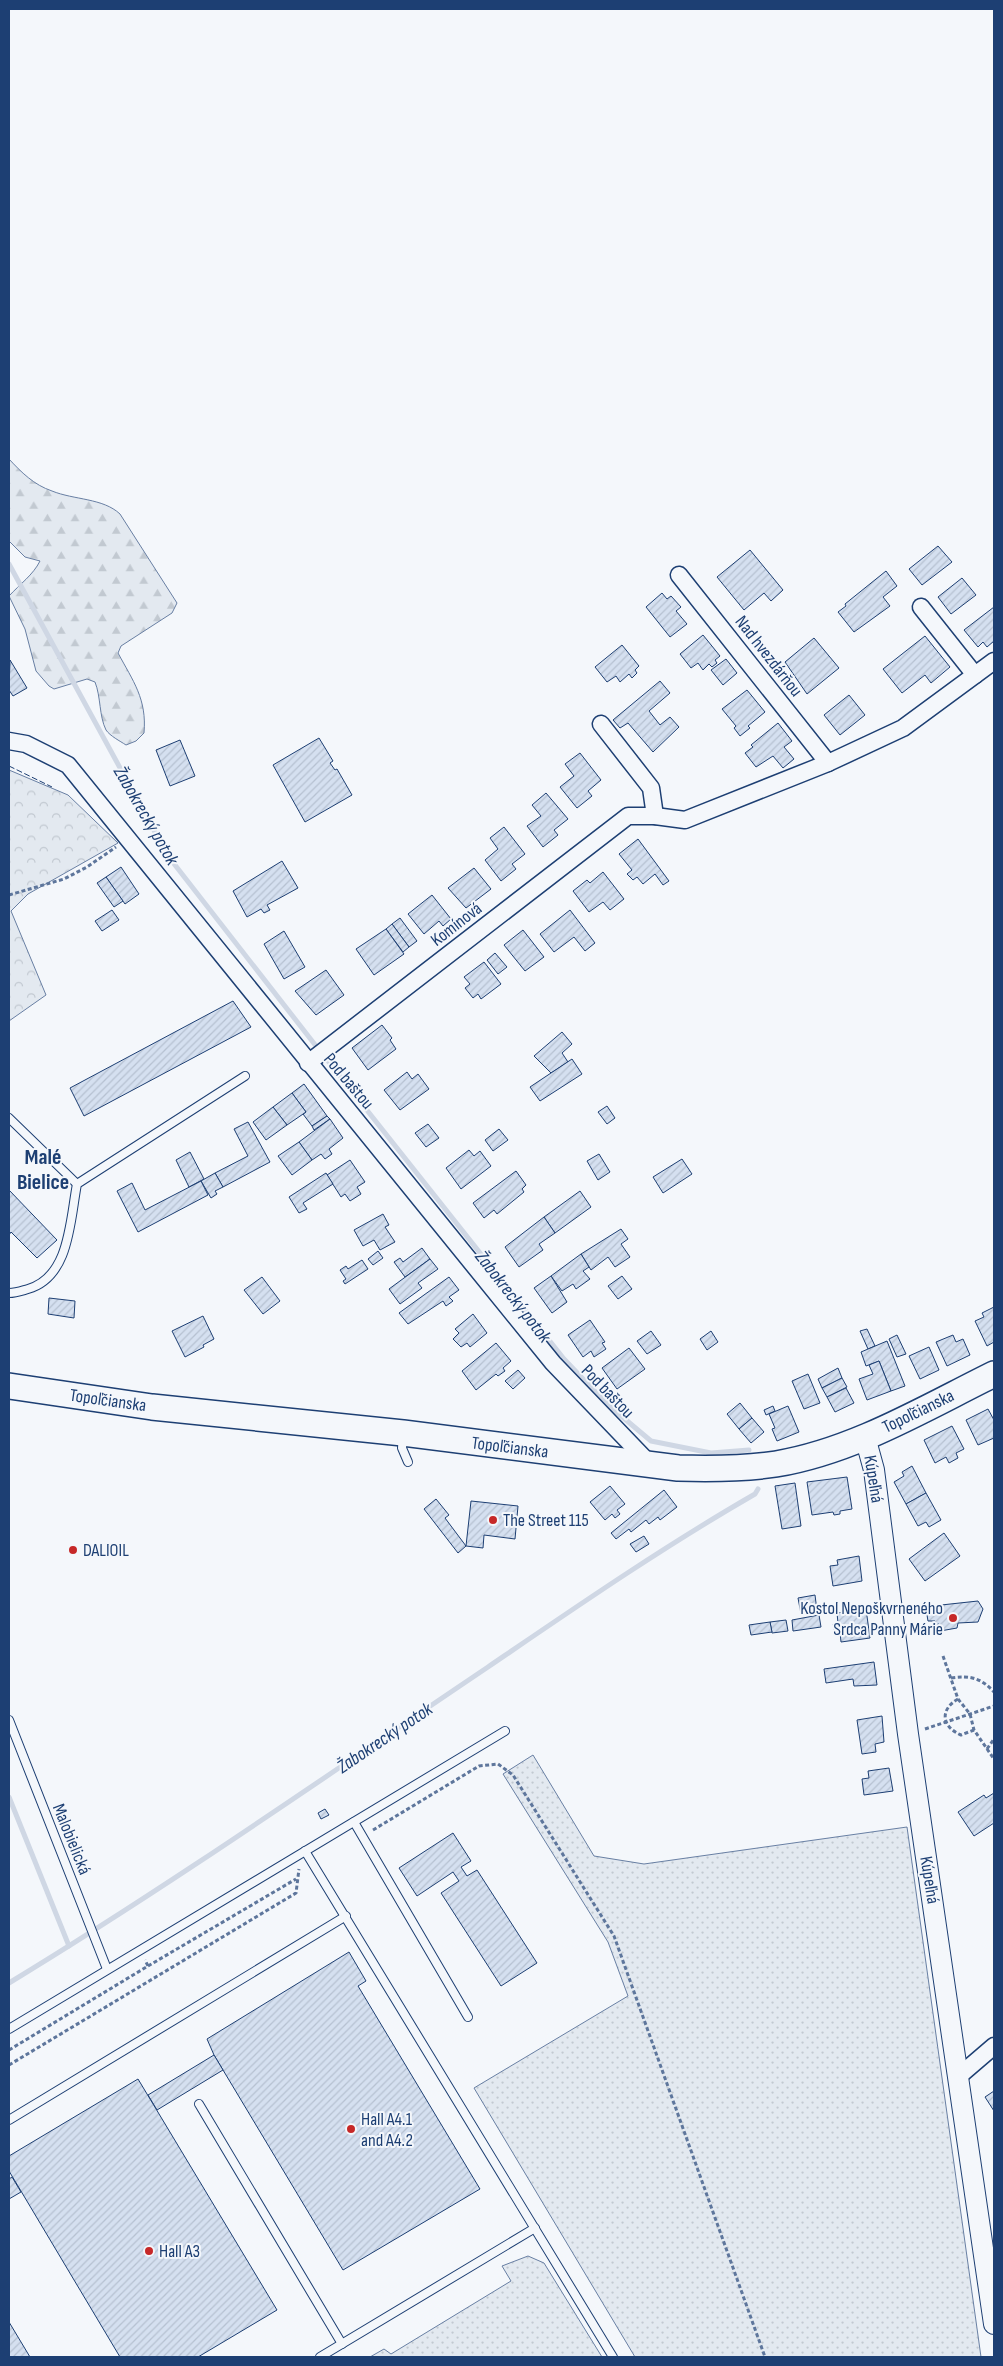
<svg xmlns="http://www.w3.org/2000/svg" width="1003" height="2366" font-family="'Sofia Sans Condensed',sans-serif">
	<defs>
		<pattern id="grass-dots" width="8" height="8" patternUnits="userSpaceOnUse" patternTransform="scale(1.25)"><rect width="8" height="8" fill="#e3e9f0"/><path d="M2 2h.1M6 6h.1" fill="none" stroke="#c2c9d1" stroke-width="1.8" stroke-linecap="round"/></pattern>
		<pattern id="forest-firs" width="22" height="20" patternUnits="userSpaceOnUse" patternTransform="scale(1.25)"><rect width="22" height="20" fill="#e3e9f0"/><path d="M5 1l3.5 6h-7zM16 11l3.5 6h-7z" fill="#c2c9d1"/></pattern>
		<pattern id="park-crowns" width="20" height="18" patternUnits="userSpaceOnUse" patternTransform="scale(1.25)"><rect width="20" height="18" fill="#e3e9f0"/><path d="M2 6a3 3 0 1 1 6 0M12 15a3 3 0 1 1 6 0" fill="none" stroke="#c2c9d1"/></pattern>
		<pattern id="building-hatch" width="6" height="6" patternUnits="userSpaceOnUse" patternTransform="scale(1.25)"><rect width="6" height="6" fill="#d5e0f0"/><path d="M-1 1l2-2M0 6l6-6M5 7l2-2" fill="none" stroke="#b6c1d1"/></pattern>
	</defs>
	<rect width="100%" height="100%" fill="#f4f7fb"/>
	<g fill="url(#grass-dots)" stroke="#687fa3">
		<path d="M 533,1755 L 594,1856 L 644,1864 L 907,1827 L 981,2357 L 635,2357 L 474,2088 L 628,1996 L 608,1942 L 503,1774 Z"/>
		<path d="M 528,2256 L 544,2263 L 602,2357 L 370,2357 L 384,2349 L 391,2354 L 511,2281 L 502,2266 Z"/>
	</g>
	<path fill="url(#forest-firs)" stroke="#687fa3" d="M 9,459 C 21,472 34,485 52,491 C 74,500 103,498 120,514 L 177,603 L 172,613 L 121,646 L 118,653 C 133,681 147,699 144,733 L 136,741 L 126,745 C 120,741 110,736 106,730 C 99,716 101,697 95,682 L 87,679 L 54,689 L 49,686 L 36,671 L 25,629 L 9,596 C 20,584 33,575 40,561 L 25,557 L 9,541 Z"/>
	<path fill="url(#park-crowns)" stroke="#687fa3" d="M 9,770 L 68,795 L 118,843 L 28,894 L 11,911 L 46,995 L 9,1021 Z"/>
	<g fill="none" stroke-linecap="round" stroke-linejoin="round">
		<g stroke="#cfd7e4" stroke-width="5">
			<path d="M 9,564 L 168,856 L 316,1046"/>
			<path d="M 328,1061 L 564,1359 L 607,1404 L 651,1441 L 711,1453 L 749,1450"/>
			<path d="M 9,1797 L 69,1946"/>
			<path d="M 9,1983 C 172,1884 329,1774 488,1667 C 576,1607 663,1547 755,1494 L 758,1489"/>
		</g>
	</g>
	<g fill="url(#building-hatch)" stroke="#1d3f73">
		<path d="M 938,546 L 952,562 L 922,585 L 909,569 Z"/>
		<path d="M 750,550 L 783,590 L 771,601 L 764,593 L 744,610 L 717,577 Z"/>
		<path d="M 886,571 L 897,586 L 883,597 L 890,606 L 854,632 L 838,612 L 846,606 L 845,604 Z"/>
		<path d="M 962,578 L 976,595 L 951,614 L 938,597 Z"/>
		<path d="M 662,593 L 667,599 L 671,596 L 681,607 L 676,611 L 687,624 L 670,637 L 646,607 Z"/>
		<path d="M 994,607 L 994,641 L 987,647 L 983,642 L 978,647 L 964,630 Z"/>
		<path d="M 703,635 L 720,656 L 715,660 L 717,663 L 712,667 L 709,664 L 703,670 L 698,663 L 691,668 L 680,654 Z"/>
		<path d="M 925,636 L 950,667 L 931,683 L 925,675 L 902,693 L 883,669 Z"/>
		<path d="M 814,638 L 839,668 L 807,694 L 785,662 Z"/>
		<path d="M 622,645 L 639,666 L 635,670 L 637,673 L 632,678 L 629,674 L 620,682 L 616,676 L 607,682 L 595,667 Z"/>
		<path d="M 726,659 L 737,673 L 723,685 L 711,670 Z"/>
		<path d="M 10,660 L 27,688 L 13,696 L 9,690 Z"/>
		<path d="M 660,681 L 670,693 L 649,711 L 660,725 L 670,717 L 679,727 L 653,752 L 628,723 L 620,728 L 613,720 Z"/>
		<path d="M 747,690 L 765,712 L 748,726 L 750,728 L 740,736 L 734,728 L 736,726 L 722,709 Z"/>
		<path d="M 849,695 L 865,715 L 840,735 L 824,715 Z"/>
		<path d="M 778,723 L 792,741 L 784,747 L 794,759 L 783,768 L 773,756 L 756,767 L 745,753 L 753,747 L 751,745 Z"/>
		<path d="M 319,738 L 333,761 L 330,763 L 335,770 L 337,769 L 352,795 L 305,822 L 273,765 Z"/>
		<path d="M 180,740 L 195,776 L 170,786 L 156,750 Z"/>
		<path d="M 580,753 L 601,780 L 588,791 L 592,796 L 577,808 L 560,787 L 574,776 L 565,764 Z"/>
		<path d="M 546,793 L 568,819 L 554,830 L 558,835 L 543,847 L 527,826 L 541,816 L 532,805 Z"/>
		<path d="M 504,827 L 525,854 L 512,864 L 516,869 L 501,881 L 485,860 L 498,849 L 490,838 Z"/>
		<path d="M 638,839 L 669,881 L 663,885 L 655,874 L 643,884 L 637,877 L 633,880 L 627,874 L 632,870 L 619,854 Z"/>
		<path d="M 282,861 L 298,888 L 267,905 L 270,910 L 264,913 L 261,909 L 247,917 L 233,891 Z"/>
		<path d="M 121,867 L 139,894 L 125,904 L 106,877 Z"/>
		<path d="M 474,868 L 491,889 L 466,908 L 448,888 Z"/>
		<path d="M 603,872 L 624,899 L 610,910 L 603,902 L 589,912 L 573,891 L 587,880 L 590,883 Z"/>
		<path d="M 106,877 L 123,901 L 114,907 L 97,883 Z"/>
		<path d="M 432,895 L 451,919 L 443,926 L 439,921 L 424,934 L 408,914 Z"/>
		<path d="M 112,910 L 119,920 L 102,931 L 95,921 Z"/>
		<path d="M 570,910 L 595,943 L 585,951 L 574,937 L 554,952 L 540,934 Z"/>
		<path d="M 400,918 L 417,941 L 409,947 L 392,924 Z"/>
		<path d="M 392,924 L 409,947 L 403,952 L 386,929 Z"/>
		<path d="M 386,929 L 404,954 L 374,975 L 356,949 Z"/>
		<path d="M 523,930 L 544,957 L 525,971 L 504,945 Z"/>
		<path d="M 284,931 L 305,967 L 284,979 L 264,944 Z"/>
		<path d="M 495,953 L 507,967 L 498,974 L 487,960 Z"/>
		<path d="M 484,962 L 501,984 L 481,999 L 478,994 L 473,998 L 465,988 L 470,984 L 464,977 Z"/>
		<path d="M 326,970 L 344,995 L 316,1015 L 295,991 Z"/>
		<path d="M 233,1001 L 251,1027 L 84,1116 L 70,1088 Z"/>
		<path d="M 382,1025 L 392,1038 L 390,1040 L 396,1049 L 368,1070 L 352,1048 Z"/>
		<path d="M 562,1032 L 572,1044 L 562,1053 L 568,1062 L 551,1073 L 534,1056 Z"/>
		<path d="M 572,1059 L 582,1074 L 540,1101 L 530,1087 Z"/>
		<path d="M 407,1072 L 412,1079 L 418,1074 L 429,1089 L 400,1110 L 384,1090 Z"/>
		<path d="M 304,1084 L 327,1116 L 312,1126 L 303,1114 L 306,1112 L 292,1093 Z"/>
		<path d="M 292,1093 L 306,1112 L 287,1125 L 273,1107 Z"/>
		<path d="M 607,1106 L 615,1118 L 607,1124 L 598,1112 Z"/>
		<path d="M 273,1107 L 287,1125 L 266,1140 L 253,1122 Z"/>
		<path d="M 327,1116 L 330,1119 L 314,1130 L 312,1126 Z"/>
		<path d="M 330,1119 L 343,1138 L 329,1149 L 332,1154 L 325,1159 L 321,1154 L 312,1160 L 299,1142 Z"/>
		<path d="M 248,1122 L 270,1162 L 223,1187 L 215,1173 L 248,1156 L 234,1129 Z"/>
		<path d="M 428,1124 L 439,1138 L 426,1147 L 415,1133 Z"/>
		<path d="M 499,1129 L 508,1140 L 493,1151 L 485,1140 Z"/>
		<path d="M 299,1142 L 312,1160 L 292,1175 L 278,1156 Z"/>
		<path d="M 469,1150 L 474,1156 L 480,1151 L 491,1166 L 461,1189 L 446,1168 Z"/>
		<path d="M 190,1152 L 204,1179 L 189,1187 L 176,1160 Z"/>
		<path d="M 599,1154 L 610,1172 L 598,1180 L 587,1161 Z"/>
		<path d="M 682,1159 L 692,1174 L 663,1193 L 653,1177 Z"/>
		<path d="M 350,1160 L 365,1182 L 357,1187 L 361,1194 L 350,1201 L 345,1194 L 341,1197 L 327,1175 Z"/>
		<path d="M 516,1171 L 526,1185 L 522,1189 L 524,1192 L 497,1214 L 494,1210 L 484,1218 L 473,1203 Z"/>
		<path d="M 215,1173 L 223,1187 L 215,1191 L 217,1194 L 211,1198 L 201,1181 Z"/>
		<path d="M 326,1173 L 333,1184 L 303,1203 L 307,1209 L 299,1213 L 289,1197 Z"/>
		<path d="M 201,1181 L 208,1195 L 138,1232 L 117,1191 L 132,1183 L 145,1210 Z"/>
		<path d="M 9,1190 L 57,1240 L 37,1258 L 11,1232 L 9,1235 Z"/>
		<path d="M 580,1191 L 591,1207 L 555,1233 L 544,1217 Z"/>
		<path d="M 383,1214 L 389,1225 L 385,1227 L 395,1242 L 380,1250 L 374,1240 L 363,1246 L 354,1230 Z"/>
		<path d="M 544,1217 L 555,1233 L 539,1244 L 543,1250 L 519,1267 L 505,1247 Z"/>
		<path d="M 621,1229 L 628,1239 L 621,1244 L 630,1257 L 615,1267 L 608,1257 L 591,1270 L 581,1254 Z"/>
		<path d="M 422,1248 L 430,1259 L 405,1277 L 394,1262 L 400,1258 L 403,1262 Z"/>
		<path d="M 378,1251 L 383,1258 L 373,1265 L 368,1259 Z"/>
		<path d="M 581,1254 L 589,1267 L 583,1271 L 590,1279 L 576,1289 L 573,1284 L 562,1291 L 551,1276 Z"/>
		<path d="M 430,1259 L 438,1269 L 418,1283 L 422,1288 L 400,1304 L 389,1289 Z"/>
		<path d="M 362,1260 L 368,1269 L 345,1284 L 343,1281 L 346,1279 L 340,1270 L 346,1266 L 348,1269 Z"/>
		<path d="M 551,1276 L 567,1302 L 552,1313 L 534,1288 Z"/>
		<path d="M 622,1276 L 632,1289 L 618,1299 L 608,1286 Z"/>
		<path d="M 262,1277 L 280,1301 L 263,1314 L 244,1290 Z"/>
		<path d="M 449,1277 L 459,1290 L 449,1297 L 453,1301 L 446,1306 L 443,1301 L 408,1324 L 399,1313 Z"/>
		<path d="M 49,1298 L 75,1301 L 74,1318 L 48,1314 Z"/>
		<path d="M 994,1307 L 994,1342 L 987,1346 L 975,1321 L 984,1317 L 982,1313 Z"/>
		<path d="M 473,1314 L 487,1333 L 470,1347 L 467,1343 L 461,1347 L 453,1339 L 459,1333 L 455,1329 Z"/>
		<path d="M 203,1316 L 214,1339 L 203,1345 L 204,1347 L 185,1357 L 172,1331 Z"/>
		<path d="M 590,1320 L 605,1342 L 602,1343 L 606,1349 L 594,1357 L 591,1351 L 583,1357 L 568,1335 Z"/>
		<path d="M 867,1329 L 875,1346 L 868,1349 L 860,1331 Z"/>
		<path d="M 651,1331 L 661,1345 L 647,1354 L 637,1341 Z"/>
		<path d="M 711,1331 L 718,1342 L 707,1350 L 700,1339 Z"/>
		<path d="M 897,1335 L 906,1354 L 897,1357 L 889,1339 Z"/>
		<path d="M 953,1335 L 956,1342 L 963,1339 L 970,1355 L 947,1366 L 936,1342 Z"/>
		<path d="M 887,1341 L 905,1386 L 891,1391 L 879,1361 L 866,1366 L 861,1352 Z"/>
		<path d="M 496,1343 L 511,1361 L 503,1368 L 505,1371 L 498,1376 L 496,1374 L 476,1390 L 462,1371 Z"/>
		<path d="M 929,1347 L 939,1370 L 920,1379 L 909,1356 Z"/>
		<path d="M 629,1348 L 645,1369 L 617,1389 L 602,1368 Z"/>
		<path d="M 879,1361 L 891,1391 L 867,1400 L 859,1379 L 873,1374 L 869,1365 Z"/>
		<path d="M 838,1368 L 842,1378 L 822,1388 L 818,1379 Z"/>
		<path d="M 518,1370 L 525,1378 L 513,1389 L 505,1381 Z"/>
		<path d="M 808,1374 L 820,1403 L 804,1409 L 792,1381 Z"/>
		<path d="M 842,1378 L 847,1387 L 827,1397 L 822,1388 Z"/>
		<path d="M 846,1388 L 854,1403 L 835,1412 L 827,1397 Z"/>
		<path d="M 740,1403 L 752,1418 L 739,1429 L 727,1414 Z"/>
		<path d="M 773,1406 L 775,1411 L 766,1415 L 764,1410 Z"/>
		<path d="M 788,1406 L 799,1432 L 777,1441 L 772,1429 L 775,1428 L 769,1414 Z"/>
		<path d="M 988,1409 L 994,1420 L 994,1438 L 978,1445 L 966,1420 Z"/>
		<path d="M 752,1418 L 764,1432 L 751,1443 L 739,1429 Z"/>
		<path d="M 952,1426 L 964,1449 L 956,1453 L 958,1458 L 949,1463 L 946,1457 L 935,1463 L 924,1440 Z"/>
		<path d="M 912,1466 L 926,1493 L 906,1504 L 894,1482 L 904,1476 L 902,1472 Z"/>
		<path d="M 847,1477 L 852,1509 L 840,1511 L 840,1514 L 834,1515 L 833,1512 L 812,1515 L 807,1482 Z"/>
		<path d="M 795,1483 L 801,1526 L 782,1529 L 775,1486 Z"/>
		<path d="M 610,1486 L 625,1504 L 617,1510 L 620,1514 L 615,1518 L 612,1514 L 605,1520 L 590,1502 Z"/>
		<path d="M 664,1490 L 677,1507 L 660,1520 L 658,1517 L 649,1524 L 646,1520 L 631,1532 L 629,1529 L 616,1539 L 611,1533 Z"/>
		<path d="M 926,1493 L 941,1520 L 929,1527 L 926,1522 L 918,1526 L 906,1504 Z"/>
		<path d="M 436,1499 L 449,1515 L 445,1518 L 466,1546 L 458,1553 L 424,1509 Z"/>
		<path d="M 471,1501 L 518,1506 L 515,1539 L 484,1535 L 483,1548 L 466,1546 Z"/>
		<path d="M 944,1533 L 960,1556 L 925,1581 L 909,1559 Z"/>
		<path d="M 644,1536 L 649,1544 L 636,1552 L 630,1544 Z"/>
		<path d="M 859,1556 L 862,1581 L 833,1586 L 830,1566 L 838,1565 L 837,1560 Z"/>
		<path d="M 815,1595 L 817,1611 L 801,1614 L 798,1598 Z"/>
		<path d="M 978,1601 L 983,1609 L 978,1622 L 958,1623 L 957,1628 L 940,1631 L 939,1624 L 935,1625 L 935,1621 L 928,1621 L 927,1615 L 932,1606 Z"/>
		<path d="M 866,1609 L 870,1638 L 841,1642 L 840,1632 L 835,1633 L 833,1624 L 838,1623 L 837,1613 Z"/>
		<path d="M 819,1615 L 821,1627 L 793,1631 L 792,1620 Z"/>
		<path d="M 786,1620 L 788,1631 L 772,1633 L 770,1622 Z"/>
		<path d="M 770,1622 L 772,1632 L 751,1635 L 749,1625 Z"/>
		<path d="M 874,1662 L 877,1685 L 854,1686 L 853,1679 L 826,1683 L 824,1669 Z"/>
		<path d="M 882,1716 L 884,1742 L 875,1744 L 876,1752 L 862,1754 L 857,1720 Z"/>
		<path d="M 889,1768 L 893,1791 L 864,1795 L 862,1779 L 869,1778 L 868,1771 Z"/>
		<path d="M 994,1793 L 994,1823 L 974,1836 L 958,1812 L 984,1795 L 986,1798 Z"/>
		<path d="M 325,1809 L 329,1815 L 321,1819 L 318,1813 Z"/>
		<path d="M 453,1833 L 471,1861 L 461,1867 L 467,1876 L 477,1870 L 537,1963 L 501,1986 L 441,1893 L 459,1881 L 453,1872 L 417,1896 L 399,1868 Z"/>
		<path d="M 349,1952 L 366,1981 L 358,1986 L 480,2189 L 343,2270 L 214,2055 L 207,2039 Z"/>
		<path d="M 214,2055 L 223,2070 L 157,2110 L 148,2095 Z"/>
		<path d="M 138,2079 L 277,2310 L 198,2357 L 120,2357 L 9,2171 L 9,2156 Z"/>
		<path d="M 994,2091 L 994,2111 L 985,2097 Z"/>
		<path d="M 12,2177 L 21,2192 L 9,2199 L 9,2179 Z"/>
		<path d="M 9,2322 L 30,2357 L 9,2357 Z"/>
	</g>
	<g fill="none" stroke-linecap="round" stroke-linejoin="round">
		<g stroke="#1d3f73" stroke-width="10">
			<g id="service">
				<path d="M 9,1118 L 77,1184"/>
				<path d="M 9,1293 C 16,1293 21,1291 28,1289 C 70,1277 70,1220 77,1184 L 245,1076"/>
				<path d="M 403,1435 L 402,1448 L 408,1462"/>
				<path d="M 9,1720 L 107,1969"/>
				<path d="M 354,1822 L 468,2017"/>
				<path d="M 305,1851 L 613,2357"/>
				<path d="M 9,2029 L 505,1731"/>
				<path d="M 199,2104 L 342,2344"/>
				<path d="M 9,2120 L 346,1916"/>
				<path d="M 320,2357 L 535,2228"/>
			</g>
		</g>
		<g stroke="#1d3f73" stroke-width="19">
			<g id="minor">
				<path d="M 679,575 L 828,763"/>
				<path d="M 921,607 L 975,675"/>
				<path d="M 601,724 L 651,788 L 655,816"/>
				<path d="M 9,741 L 26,744 L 68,765 L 553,1363 L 650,1464"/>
				<path d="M 308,1063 L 628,816 L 655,816 L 685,820 L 828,763 L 903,728 L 994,661"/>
				<path d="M 959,2076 L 994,2046"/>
			</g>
		</g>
		<g stroke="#1d3f73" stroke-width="22">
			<path id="tertiary" d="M 865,1437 L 874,1470 L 908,1734 L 994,2324"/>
		</g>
		<g stroke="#1d3f73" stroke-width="28">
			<path id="primary" d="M 9,1386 L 152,1407 L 403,1433 L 678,1468 C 711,1469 743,1469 776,1464 C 854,1451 925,1408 994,1374"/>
		</g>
		<g stroke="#5e769c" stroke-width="3" stroke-dasharray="4 2.5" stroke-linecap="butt">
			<path d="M 9,895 L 64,879 L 87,867 L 116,847"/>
			<path d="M 943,1656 L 958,1699 L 970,1714 L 974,1730 L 994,1759"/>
			<path d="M 951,1678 C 970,1675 981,1678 994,1692"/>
			<path d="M 958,1699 C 939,1710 942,1727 961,1735 L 974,1730"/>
			<path d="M 925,1729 L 994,1706"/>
			<path d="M 987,1749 L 994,1739"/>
			<path d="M 373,1830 L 479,1766 L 498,1764 L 513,1775 L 614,1936 L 765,2357"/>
			<path d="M 148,1966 L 296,1879"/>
			<path d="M 9,2050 L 148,1966 L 145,1960"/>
			<path d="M 9,2065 L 296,1893 L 299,1869"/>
		</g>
		<use href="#service" stroke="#f4f7fb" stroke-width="8"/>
		<use href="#minor" stroke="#f4f7fb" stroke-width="16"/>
		<use href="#tertiary" stroke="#f4f7fb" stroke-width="20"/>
		<use href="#primary" stroke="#f4f7fb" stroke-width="25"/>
		<path stroke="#1d3f73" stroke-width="1" stroke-dasharray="6 2.5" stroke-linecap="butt" d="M 9,766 L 52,787"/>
	</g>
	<g fill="#c62828" stroke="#f4f7fb" stroke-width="2">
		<circle cx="493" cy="1520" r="5"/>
		<circle cx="73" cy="1550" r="5"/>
		<circle cx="953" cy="1618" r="5"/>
		<circle cx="351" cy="2129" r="5"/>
		<circle cx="149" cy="2251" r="5"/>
	</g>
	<g text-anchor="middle" stroke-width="4" stroke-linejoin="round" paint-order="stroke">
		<g font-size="18" fill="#1d3f73" stroke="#f4f7fb">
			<text transform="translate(769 656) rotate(52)" y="6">Nad hvezdárňou</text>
			<text transform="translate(456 924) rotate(-38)" y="6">Komínová</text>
			<text transform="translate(349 1081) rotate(50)" y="6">Pod baštou</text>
			<text transform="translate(608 1391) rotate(46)" y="6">Pod baštou</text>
			<text transform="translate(108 1400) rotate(8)" y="6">Topoľčianska</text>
			<text transform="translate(918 1411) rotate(-26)" y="6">Topoľčianska</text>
			<text transform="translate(510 1447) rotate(7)" y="6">Topoľčianska</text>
			<text transform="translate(874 1479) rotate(81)" y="6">Kúpeľná</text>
			<text transform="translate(72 1839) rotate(68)" y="6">Malobielická</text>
			<text transform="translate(930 1880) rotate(81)" y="6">Kúpeľná</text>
		</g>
		<g font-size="18" fill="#1d3f73" stroke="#f4f7fb" text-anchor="start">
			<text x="503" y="1526">The Street 115</text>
			<text x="83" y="1556">DALIOIL</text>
			<text x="943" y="1614" text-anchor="end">Kostol Nepoškvrneného<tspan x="943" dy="21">Srdca Panny Márie</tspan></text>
			<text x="361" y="2125">Hall A4.1<tspan x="361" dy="21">and A4.2</tspan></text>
			<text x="159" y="2257">Hall A3</text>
		</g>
		<g font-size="19" font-style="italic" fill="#1d3f73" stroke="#f4f7fb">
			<text transform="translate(147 815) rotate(60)" y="7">Žabokrecký potok</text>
			<text transform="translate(514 1296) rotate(52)" y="7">Žabokrecký potok</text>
			<text transform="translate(384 1737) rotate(-34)" y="7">Žabokrecký potok</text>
		</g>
		<g font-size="22" font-weight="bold" fill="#1d3f73" stroke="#f4f7fb">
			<text x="43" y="1164">Malé<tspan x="43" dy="25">Bielice</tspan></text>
		</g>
	</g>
	<rect width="1003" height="2366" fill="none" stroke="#1d3f73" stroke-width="20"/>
</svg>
